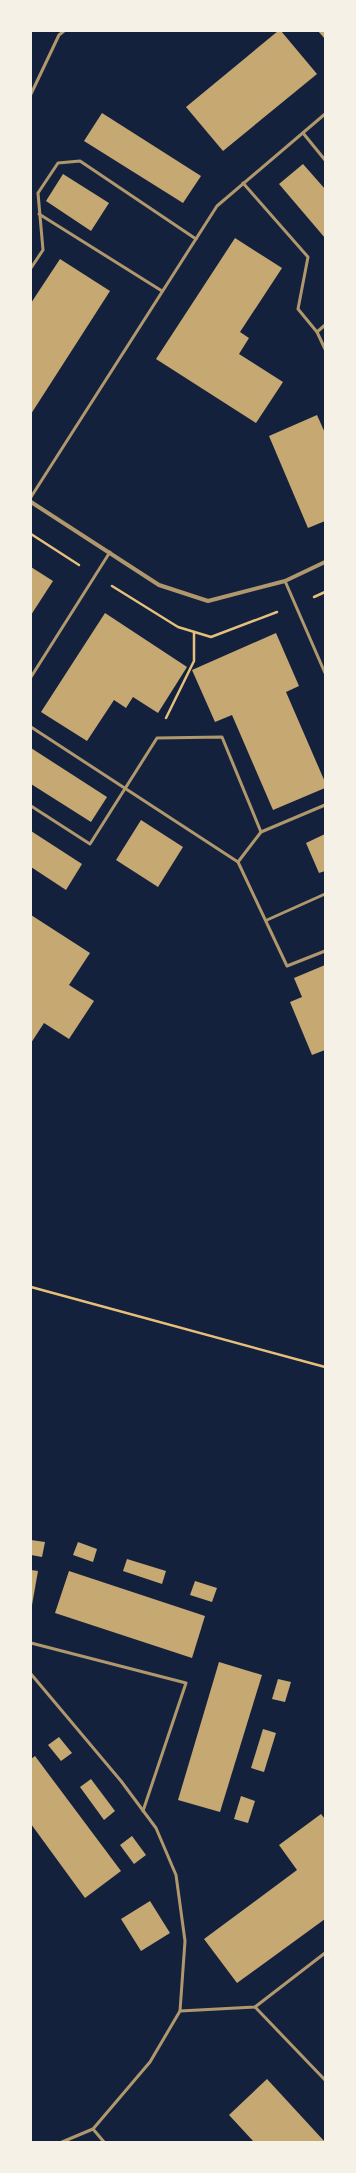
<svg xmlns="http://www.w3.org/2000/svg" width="356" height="2173" font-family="'IBM Plex Sans',sans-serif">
	<rect width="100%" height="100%" fill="#14213d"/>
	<g fill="#c6a872">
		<path d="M 278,31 L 281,31 L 317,74 L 223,151 L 186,107 Z"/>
		<path d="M 318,31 L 325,31 L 325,39 Z"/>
		<path d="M 102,113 L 201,176 L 183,203 L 84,141 Z"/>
		<path d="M 303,164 L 325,189 L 325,238 L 279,184 Z"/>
		<path d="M 63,174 L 109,203 L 91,231 L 46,201 Z"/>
		<path d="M 235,238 L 282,268 L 240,332 L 249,338 L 239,354 L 283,382 L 256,423 L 156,359 Z"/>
		<path d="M 60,259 L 110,291 L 31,414 L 31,303 Z"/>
		<path d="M 317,415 L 325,433 L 325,521 L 308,528 L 269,436 Z"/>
		<path d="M 31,567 L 53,581 L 31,615 Z"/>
		<path d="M 105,613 L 187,667 L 158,713 L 133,697 L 126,708 L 114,700 L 87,741 L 41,712 Z"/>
		<path d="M 276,633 L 299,686 L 286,692 L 325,782 L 325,788 L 273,810 L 232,715 L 215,722 L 192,670 Z"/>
		<path d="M 31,748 L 107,797 L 91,822 L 31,784 Z"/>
		<path d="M 141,820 L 183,847 L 158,887 L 116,860 Z"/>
		<path d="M 31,831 L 82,864 L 66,890 L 31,867 Z"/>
		<path d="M 325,834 L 325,871 L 319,873 L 306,843 Z"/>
		<path d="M 31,915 L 90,953 L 69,985 L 94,1001 L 69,1039 L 44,1023 L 31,1043 Z"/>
		<path d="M 325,965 L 325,1050 L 312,1055 L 290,1002 L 302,997 L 294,978 Z"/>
		<path d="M 31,1540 L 45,1542 L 42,1557 L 31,1555 Z"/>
		<path d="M 78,1542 L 97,1549 L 93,1562 L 73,1555 Z"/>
		<path d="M 127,1559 L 166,1571 L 162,1584 L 123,1571 Z"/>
		<path d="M 31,1570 L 38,1571 L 32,1605 L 31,1605 Z"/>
		<path d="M 69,1571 L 205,1616 L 192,1658 L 55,1613 Z"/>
		<path d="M 195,1581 L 217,1588 L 212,1602 L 190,1595 Z"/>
		<path d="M 219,1662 L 262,1675 L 220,1812 L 178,1800 Z"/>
		<path d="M 278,1679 L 291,1682 L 285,1702 L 272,1699 Z"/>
		<path d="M 263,1729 L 276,1733 L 264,1772 L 251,1768 Z"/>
		<path d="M 59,1737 L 72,1753 L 61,1761 L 48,1745 Z"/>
		<path d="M 35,1756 L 121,1871 L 85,1898 L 31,1824 L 31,1759 Z"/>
		<path d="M 91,1779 L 115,1811 L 104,1820 L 80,1787 Z"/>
		<path d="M 241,1796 L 255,1801 L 248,1823 L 234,1819 Z"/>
		<path d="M 321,1814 L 325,1819 L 325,1919 L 237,1983 L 204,1939 L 297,1870 L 279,1845 Z"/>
		<path d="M 132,1836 L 146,1855 L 134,1864 L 120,1845 Z"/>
		<path d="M 150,1901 L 170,1933 L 141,1951 L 121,1919 Z"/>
		<path d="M 267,2079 L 325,2142 L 254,2142 L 229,2115 Z"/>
	</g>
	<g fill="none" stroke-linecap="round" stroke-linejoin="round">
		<g stroke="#e5c07b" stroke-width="2.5">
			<path d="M 31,534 L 79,565"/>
			<path d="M 112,586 L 178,627 L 211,637 L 277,612"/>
			<path d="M 314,597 L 325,592"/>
			<path d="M 166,718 L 194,661 L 194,632"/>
			<path d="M 31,1287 L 325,1367"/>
		</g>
		<g stroke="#b1986c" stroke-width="3">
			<path d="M 31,94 L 59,35 L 64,31"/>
			<path d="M 303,133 L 325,160"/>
			<path d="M 243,183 L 308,257 L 298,309 L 317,332 L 325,349"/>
			<path d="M 39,214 L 162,291"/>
			<path d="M 31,268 L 43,250 L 38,193 L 58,163 L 80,161 L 196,239"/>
			<path d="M 317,332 L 325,325"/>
			<path d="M 31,497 L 217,206 L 325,114"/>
			<path d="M 285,581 L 325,673"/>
			<path d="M 31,677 L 110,552"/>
			<path d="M 31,727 L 238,862"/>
			<path d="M 325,805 L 261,832 L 238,862 L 287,966 L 325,951"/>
			<path d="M 31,806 L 90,844 L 157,738 L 222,737 L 261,832"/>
			<path d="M 267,920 L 325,894"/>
			<path d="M 31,1643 L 186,1683 L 143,1811"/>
			<path d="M 31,1674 L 121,1781 L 156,1828 L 176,1875 L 185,1941 L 180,2011 L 150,2062 L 93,2129 L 62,2142"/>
			<path d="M 255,2007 L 325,2080"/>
			<path d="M 180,2011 L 255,2007 L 325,1953"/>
			<path d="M 93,2129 L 104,2142"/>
		</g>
		<path stroke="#b1986c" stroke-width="4" d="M 31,502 L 159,585 L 208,601 L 285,581 L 325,562"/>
	</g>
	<rect width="356" height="2173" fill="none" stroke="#f6f1e7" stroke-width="64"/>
</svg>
